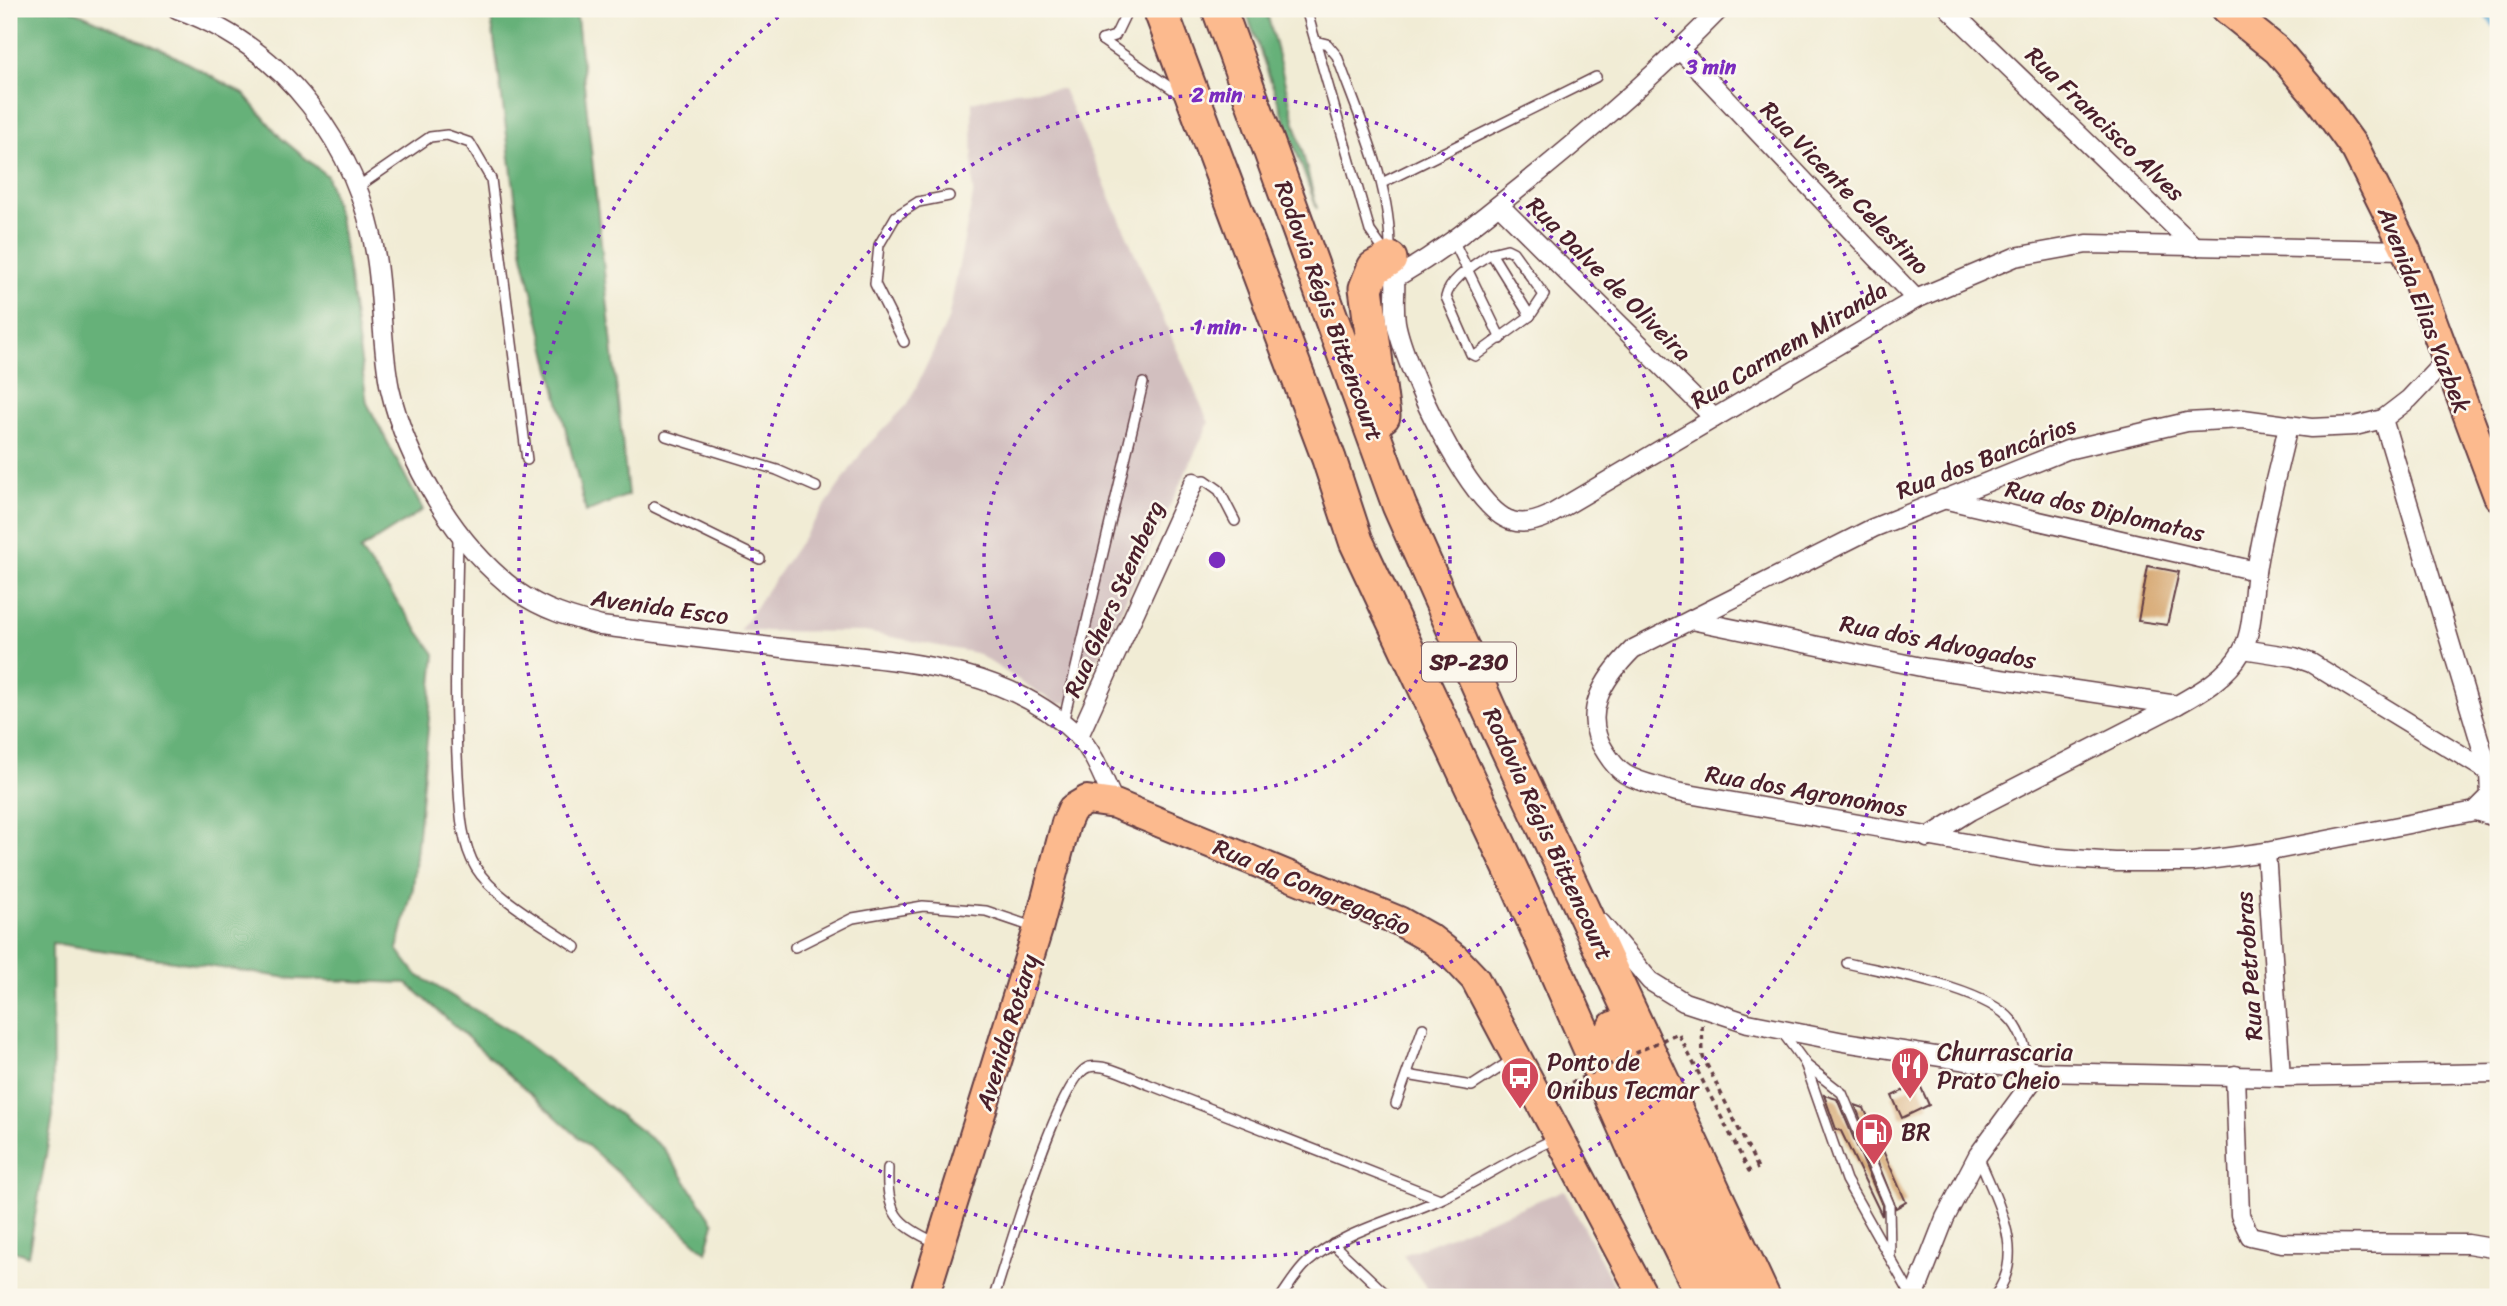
<svg xmlns="http://www.w3.org/2000/svg" width="2507" height="1306" font-family="Sriracha,sans-serif">
	<rect width="100%" height="100%" fill="#fbf7ec"/>
	<filter id="ink" filterUnits="userSpaceOnUse"><feTurbulence type="fractalNoise" baseFrequency=".0143" numOctaves="2"/><feDisplacementMap in="SourceGraphic" scale="14" xChannelSelector="R" yChannelSelector="G"/><feConvolveMatrix kernelMatrix="1 2 1 2 8 2 1 2 1" color-interpolation-filters="sRGB"/></filter>
	<filter id="wash" filterUnits="userSpaceOnUse"><feTurbulence type="fractalNoise" baseFrequency=".00686" numOctaves="4" result="noise"/><feDisplacementMap in="SourceGraphic" scale="28" xChannelSelector="R" yChannelSelector="G"/><feGaussianBlur stdDeviation="1.57" result="paint"/><feColorMatrix in="noise" values="0 0 0 0 0 0 0 0 0 0 0 0 0 0 0 0 0 1.4 0 .05"/><feComposite in="paint" operator="in"/></filter>
	<g filter="url(#wash)">
		<rect width="100%" height="100%" fill="#f1ecd5"/>
		<g fill="#d2bfbf">
			<path d="M 1063,89 L 1209,423 L 1078,701 L 1057,704 L 976,653 L 865,632 L 739,631 L 864,449 L 908,404 L 948,320 L 973,195 L 972,102 L 1015,91 Z"/>
			<path d="M 1564,1190 L 1620,1297 L 1433,1297 L 1403,1255 Z"/>
		</g>
		<g fill="#66b179" stroke="#586852" stroke-width="2">
			<path d="M 9,9 L 70,9 L 167,52 L 244,94 L 281,138 L 327,176 L 342,230 L 367,403 L 423,510 L 360,550 L 435,654 L 413,888 L 397,949 L 416,974 L 513,1033 L 664,1149 L 714,1223 L 706,1252 L 407,983 L 295,979 L 52,943 L 53,1116 L 28,1256 L 9,1249 Z"/>
			<path d="M 490,9 L 576,9 L 628,495 L 586,512 L 523,255 Z"/>
			<path d="M 1245,9 L 1266,9 L 1317,209 Z"/>
		</g>
		<g fill="none" stroke-linecap="round" stroke-linejoin="round">
			<path stroke="#5aa7d3" stroke-width="6" d="M 2481,9 L 2498,28"/>
		</g>
		<g id="blocks">
			<g fill="#d8ac78">
				<path d="M 2148,566 L 2179,572 L 2167,625 L 2138,621 Z"/>
				<path d="M 1919,1083 L 1929,1105 L 1902,1118 L 1892,1096 Z"/>
				<path d="M 1824,1095 L 1837,1099 L 1882,1205 L 1882,1216 L 1841,1131 L 1836,1129 Z"/>
				<path d="M 1855,1105 L 1864,1108 L 1906,1202 L 1896,1208 Z"/>
			</g>
		</g>
	</g>
	<g filter="url(#ink)">
		<use href="#blocks" fill-opacity="0" stroke="#633e44" stroke-width="2"/>
		<g fill="none" stroke-linecap="round" stroke-linejoin="round">
			<g stroke="#633e44" stroke-width="12">
				<g id="lane">
					<path d="M 1306,9 L 1370,231 L 1387,255"/>
					<path d="M 1102,40 L 1181,95"/>
					<path d="M 1102,40 L 1115,36 L 1128,9"/>
					<path d="M 1315,41 L 1327,44 L 1337,56 C 1360,120 1391,184 1390,252"/>
					<path d="M 1382,183 L 1596,77"/>
					<path d="M 359,186 L 430,137 L 447,135 L 470,143 L 491,179 L 527,460"/>
					<path d="M 1454,242 L 1501,339"/>
					<path d="M 1491,253 L 1530,316 L 1475,356 L 1471,354 L 1446,297 C 1450,278 1476,264 1491,253 Z"/>
					<path d="M 1491,253 L 1507,249 L 1513,252 L 1544,295 L 1530,316"/>
					<path d="M 904,342 L 875,284 L 879,245 L 896,216 L 918,202 L 949,196"/>
					<path d="M 666,436 L 777,470 L 816,487"/>
					<path d="M 1194,482 L 1205,480 L 1219,490 L 1235,521"/>
					<path d="M 654,507 L 760,559"/>
					<path d="M 458,535 C 457,615 453,695 458,775 C 460,806 460,841 476,868 C 495,899 547,926 576,947"/>
					<path d="M 1063,723 L 1143,383"/>
					<path d="M 795,947 L 853,918 L 923,906 L 986,911 L 1036,928"/>
					<path d="M 1847,963 C 1889,973 1985,988 2012,1021 C 2024,1036 2026,1052 2030,1071"/>
					<path d="M 1783,1033 L 1805,1063 L 1846,1180 L 1912,1297"/>
					<path d="M 1805,1064 L 1842,1093 L 1889,1204 L 1890,1256"/>
					<path d="M 1407,1075 L 1472,1086 L 1515,1058"/>
					<path d="M 1396,1104 L 1423,1028"/>
					<path d="M 1978,1155 C 1995,1200 2029,1253 1994,1297"/>
					<path d="M 888,1168 C 886,1212 896,1225 937,1243"/>
					<path d="M 1333,1244 L 1389,1297"/>
					<path d="M 994,1297 C 1006,1261 1059,1075 1089,1067 C 1106,1063 1134,1079 1150,1085 L 1440,1199"/>
					<path d="M 1281,1297 C 1289,1286 1297,1272 1307,1263 C 1344,1230 1399,1219 1443,1198 C 1482,1179 1517,1155 1557,1138"/>
				</g>
			</g>
			<g stroke="#633e44" stroke-width="21">
				<g id="street">
					<path d="M 177,9 C 285,47 358,146 376,257 C 383,300 381,346 390,389 C 407,463 456,546 518,592 C 543,610 572,618 601,626 C 664,634 728,642 791,649 C 888,661 1002,662 1077,735 C 1095,753 1104,781 1115,804"/>
					<path d="M 1949,9 L 2195,247"/>
					<path d="M 1680,50 L 1916,299"/>
					<path d="M 1499,205 L 1714,418"/>
					<path d="M 1390,259 C 1400,285 1392,296 1396,322 C 1403,364 1470,510 1512,521 C 1525,525 1537,521 1548,516 L 1916,299 L 2015,257 L 2087,244 L 2406,250"/>
					<path d="M 1397,277 C 1438,253 1465,232 1501,203 C 1578,142 1652,79 1720,9"/>
					<path d="M 2383,419 L 2489,772 L 2490,796 L 2475,811 L 2266,852 L 2193,862 L 2115,862 L 2046,857 L 1677,792 C 1660,786 1639,783 1625,774 C 1617,769 1611,761 1606,753 C 1579,714 1604,678 1633,649 L 1873,528 L 2067,450 L 2187,422 L 2243,419 L 2311,428 L 2355,426 L 2383,419 L 2409,399 L 2445,361"/>
					<path d="M 1943,499 L 2256,571"/>
					<path d="M 1691,620 L 1926,668 L 2177,705"/>
					<path d="M 2243,649 L 2294,657 L 2311,663 L 2489,772"/>
					<path d="M 1079,736 L 1194,482"/>
					<path d="M 2475,811 L 2498,818"/>
					<path d="M 1927,838 L 1970,811 L 2177,705 C 2202,691 2227,677 2242,651 C 2254,629 2252,597 2256,572 C 2263,523 2277,475 2288,426"/>
					<path d="M 2266,852 L 2281,1077"/>
					<path d="M 1601,923 L 1650,981 L 1684,1002 L 1748,1023 L 1844,1042 L 2039,1072 L 2281,1077 L 2498,1073"/>
					<path d="M 2235,1075 L 2240,1215 L 2250,1236 L 2282,1243 L 2468,1244 L 2498,1249"/>
					<path d="M 1914,1297 L 1945,1218 L 1978,1155 L 2039,1072"/>
				</g>
			</g>
			<g stroke="#633e44" stroke-width="32">
				<g id="primary">
					<path d="M 2226,9 L 2277,50 L 2322,103 L 2356,150 L 2406,250 L 2498,496"/>
					<path d="M 924,1297 L 1038,929 L 1066,823 L 1072,809 L 1087,800 L 1115,804 L 1399,921 L 1431,939 L 1456,959 L 1475,979 L 1644,1297"/>
				</g>
			</g>
			<g stroke="#633e44" stroke-width="37">
				<g id="highway">
					<path d="M 1160,9 L 1329,459 L 1356,541 L 1518,885 L 1660,1207 L 1704,1297"/>
					<path d="M 1219,9 L 1399,505 L 1489,709 L 1763,1297"/>
					<path d="M 1383,416 L 1366,288 L 1374,268 L 1390,259"/>
					<path d="M 1614,1028 L 1734,1297"/>
				</g>
			</g>
			<path stroke="#633e44" stroke-width="3.5" stroke-dasharray="5 5" stroke-linecap="butt" d="M 1702,1025 L 1703,1057 L 1758,1168"/>
			<use href="#lane" stroke="#fff" stroke-width="9"/>
			<use href="#street" stroke="#fff" stroke-width="18"/>
			<use href="#primary" stroke="#fcba8e" stroke-width="28"/>
			<use href="#highway" stroke="#fcba8e" stroke-width="33"/>
			<path stroke="#633e44" stroke-width="3.5" stroke-dasharray="5 5" stroke-linecap="butt" d="M 1553,1091 L 1678,1033 L 1749,1171 L 1758,1168"/>
		</g>
	</g>
	<g fill="none" stroke="#7b2cbf" stroke-width="3.5" stroke-dasharray="3.5 7">
		<circle cx="1217" cy="560" r="233"/>
		<circle cx="1217" cy="560" r="465"/>
		<path d="M1647 10A698 698 0 1 1 787 10"/>
	</g>
	<defs>
		<g id="restaurant-pin" transform="scale(2.0125)"><path d="M0 17L-7.5 6A9.5 9.5 0 1 1 7.5 6Z" fill="#d1495b" stroke="#fbf7ec"/><path d="M-5-6h1v4h1v-4h1v4h1v-4h1v5L-1.5 .5V6h-2V.5L-5-1ZM5-6V6H3V1.5H1.5Q1.5-4 5-6Z" fill="#fff"/></g>
		<g id="bus-pin" transform="scale(2.0125)"><path d="M0 17L-7.5 6A9.5 9.5 0 1 1 7.5 6Z" fill="#d1495b" stroke="#fbf7ec"/><path d="M-5-6H5V4H4V6H2V4H-2V6H-4V4H-5ZM-3.5-4V0h7V-4ZM-3.5 1.2v1.5H-2V1.2ZM2 1.2v1.5H3.5V1.2Z" fill="#fff"/></g>
		<g id="fuel-pin" transform="scale(2.0125)"><path d="M0 17L-7.5 6A9.5 9.5 0 1 1 7.5 6Z" fill="#d1495b" stroke="#fbf7ec"/><path d="M-5.5-6h7V0h2V4h1.3V-2.5L3-4.5l.8-.8L6-3V5H2.5V1h-1V6h-7ZM-4.2-4.7v3.2H.2V-4.7Z" fill="#fff"/></g>
	</defs>
	<g fill-rule="evenodd">
		<use href="#restaurant-pin" x="1910" y="1066"/>
		<use href="#bus-pin" x="1520" y="1076"/>
		<use href="#fuel-pin" x="1874" y="1132"/>
	</g>
	<g text-anchor="middle" stroke-width="5" stroke-linejoin="round" paint-order="stroke">
		<rect fill="#fbf7ec" stroke="#7f6065" stroke-width="2" x="1422" y="642.5" width="94" height="39" rx="5"/>
		<g font-size="23" font-weight="bold" fill="#4a1f2b">
			<text x="1469" y="670">SP-230</text>
		</g>
		<g font-size="24" fill="#4a1f2b" stroke="#fbf7ec">
			<text transform="translate(2105 124) rotate(44)" y="8">Rua Francisco Alves</text>
			<text transform="translate(1845 188) rotate(46)" y="8">Rua Vicente Celestino</text>
			<text transform="translate(1609 279) rotate(45)" y="8">Rua Dalve de Oliveira</text>
			<text transform="translate(2424 310) rotate(69)" y="8">Avenida Elias Yazbek</text>
			<text transform="translate(1329 311) rotate(70)" y="8">Rodovia Régis Bittencourt</text>
			<text transform="translate(1789 345) rotate(-31)" y="8">Rua Carmem Miranda</text>
			<text transform="translate(1986 458) rotate(-21)" y="8">Rua dos Bancários</text>
			<text transform="translate(2105 511) rotate(13)" y="8">Rua dos Diplomatas</text>
			<text transform="translate(1114 599) rotate(-66)" y="8">Rua Ghers Stemberg</text>
			<text transform="translate(660 607) rotate(8)" y="8">Avenida Esco</text>
			<text transform="translate(1938 642) rotate(11)" y="8">Rua dos Advogados</text>
			<text transform="translate(1806 791) rotate(10)" y="8">Rua dos Agronomos</text>
			<text transform="translate(1548 834) rotate(65)" y="8">Rodovia Régis Bittencourt</text>
			<text transform="translate(1312 887) rotate(23)" y="8">Rua da Congregação</text>
			<text transform="translate(2249 966) rotate(-94)" y="8">Rua Petrobras</text>
			<text transform="translate(1007 1032) rotate(-73)" y="8">Avenida Rotary</text>
		</g>
		<g font-size="24" fill="#4a1f2b" stroke="#fbf7ec" text-anchor="start">
			<text x="1937" y="1060">Churrascaria<tspan x="1937" dy="28">Prato Cheio</tspan></text>
			<text x="1547" y="1070">Ponto de<tspan x="1547" dy="28">Onibus Tecmar</tspan></text>
			<text x="1901" y="1140">BR</text>
		</g>
	</g>
	<circle cx="1217" cy="560" r="10" fill="#7b2cbf" stroke="#fbf7ec" stroke-width="3.5"/>
	<g font-size="21" text-anchor="middle" font-weight="bold" fill="#7b2cbf" stroke="#fbf7ec" stroke-width="5" stroke-linejoin="round" paint-order="stroke">
		<text x="1711" y="74">3 min</text>
		<text x="1217" y="102">2 min</text>
		<text x="1217" y="334">1 min</text>
	</g>
	<rect width="2507" height="1306" fill="none" stroke="#fbf7ec" stroke-width="35"/>
</svg>
